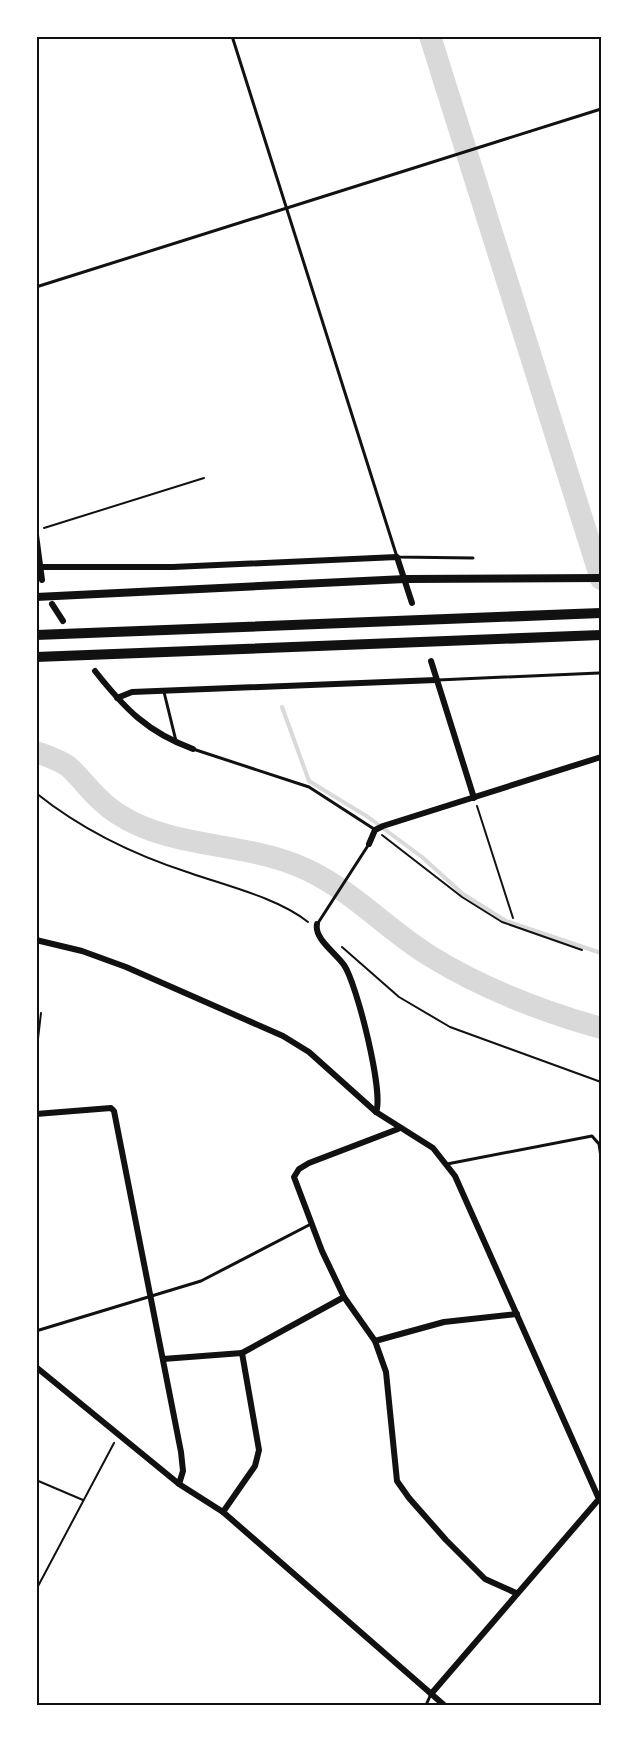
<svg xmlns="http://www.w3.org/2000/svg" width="637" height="1741" font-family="'Golos Text',sans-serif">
	<rect width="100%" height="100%" fill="#fff"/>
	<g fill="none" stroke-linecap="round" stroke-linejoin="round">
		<path stroke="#d9d9d9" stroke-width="4" d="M 282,707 L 309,781 L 368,817 L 422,857 L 463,894 L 506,921 L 601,953"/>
		<g stroke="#d9d9d9" stroke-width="22">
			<path d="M 430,36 L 601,579"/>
			<path d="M 36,752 C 47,756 60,760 69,767 C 85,782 98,802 118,814 C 170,848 239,842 296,865 C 349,886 383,927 430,956 C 483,989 541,1011 601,1028"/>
		</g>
		<g stroke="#111" stroke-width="2">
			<path d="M 44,528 L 204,478"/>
			<path d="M 36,793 C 82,830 134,855 190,873 C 227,886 278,898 308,922"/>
			<path d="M 477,806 L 513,918"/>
			<path d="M 382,835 L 462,897 L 502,922 L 582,950"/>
			<path d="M 342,947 L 399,997 L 450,1027 L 601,1082"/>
			<path d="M 36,1056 L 41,1013"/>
			<path d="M 36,1480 L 83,1500"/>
			<path d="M 36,1590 L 114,1443"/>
		</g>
		<g stroke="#111" stroke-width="3">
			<path d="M 232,36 L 397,557 L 473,558"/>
			<path d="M 36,287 L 601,109"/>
			<path d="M 438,680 L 599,673"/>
			<path d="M 164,692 L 176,741"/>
			<path d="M 193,749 L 309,787 L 374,829"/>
			<path d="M 318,923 L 369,844"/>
			<path d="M 447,1164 L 592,1136 L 599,1144 L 601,1157"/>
			<path d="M 36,1331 L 201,1281 L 311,1224"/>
			<path d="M 426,1705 L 431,1694"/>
		</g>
		<g stroke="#111" stroke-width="6">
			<path d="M 36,535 L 42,580"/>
			<path d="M 41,567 L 173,567 L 397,557 L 412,603"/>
			<path d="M 52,604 L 63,621"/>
			<path d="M 431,661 L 474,798"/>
			<path d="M 95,671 C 125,709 147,732 193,749"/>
			<path d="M 117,698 L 132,692 L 436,680"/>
			<path d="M 369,844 L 375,830 L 383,826 L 601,757"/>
			<path d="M 317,924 C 314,939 336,953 344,965 C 357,984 384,1093 376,1112"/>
			<path d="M 36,940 L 82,951 L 126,967 L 283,1036 L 309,1052 L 376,1112 L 433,1148 L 455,1176 L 599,1499 L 431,1694"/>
			<path d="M 36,1114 L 111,1108 L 114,1111 L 181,1452 L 183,1471 L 179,1484"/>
			<path d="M 398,1129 L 309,1163 L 299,1169 L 294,1177 L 322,1251 L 344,1297 L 375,1341 L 386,1372 L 397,1481 L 409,1498 L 446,1540 L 485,1579 L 516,1593"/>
			<path d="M 375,1341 L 444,1322 L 517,1314"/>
			<path d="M 163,1359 L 242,1353"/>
			<path d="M 36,1367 L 179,1484 L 223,1512 L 444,1705"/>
			<path d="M 223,1512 L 255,1466 L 259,1450 L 242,1353 L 344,1297"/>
		</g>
		<path stroke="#111" stroke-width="8" d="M 36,597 L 405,579 L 601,578"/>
		<g stroke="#111" stroke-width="10">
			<path d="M 36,635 L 601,613"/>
			<path d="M 36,657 L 601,635"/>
		</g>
	</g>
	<rect width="637" height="1741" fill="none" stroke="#ffffff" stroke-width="75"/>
	<rect x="38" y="38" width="562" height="1666" fill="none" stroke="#111" stroke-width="2"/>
</svg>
